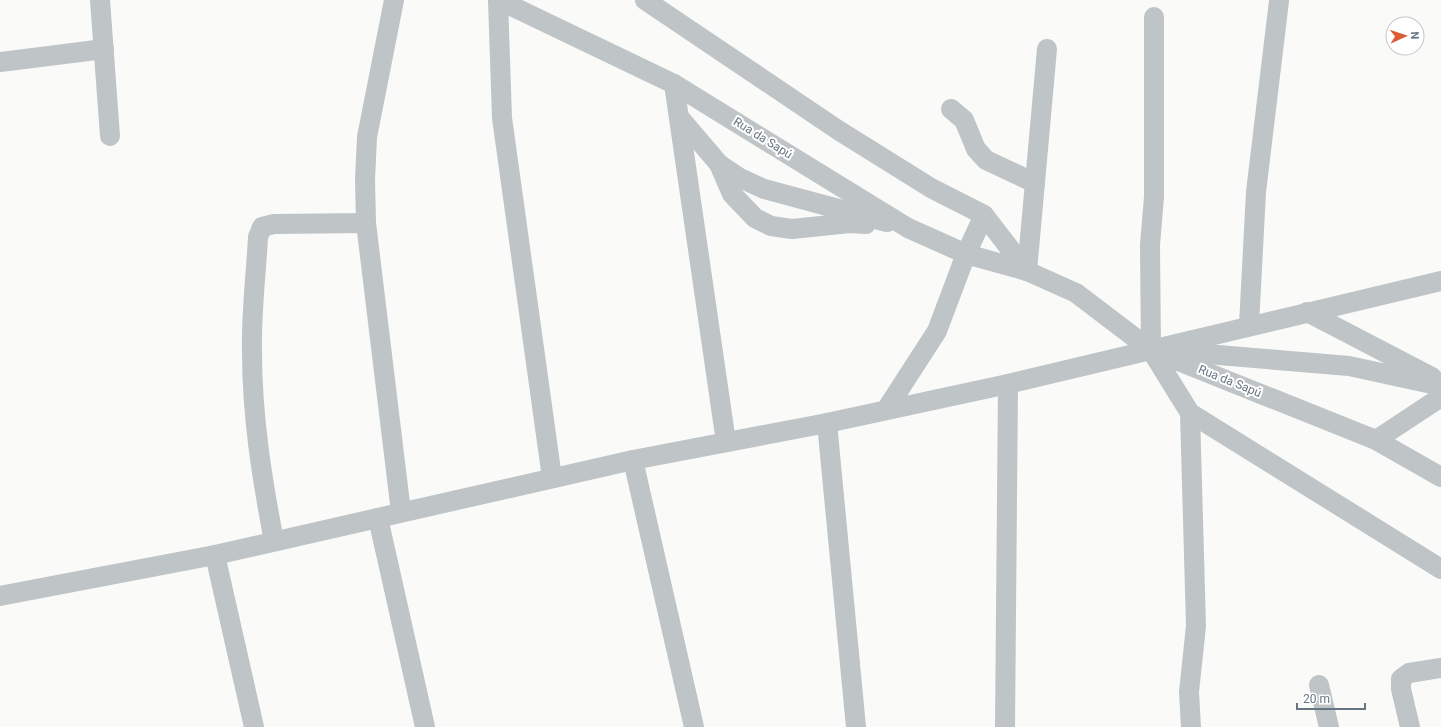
<svg xmlns="http://www.w3.org/2000/svg" width="1441" height="727" font-family="Roboto,sans-serif">
	<rect width="100%" height="100%" fill="#fafaf8"/>
	<g fill="none" stroke-linecap="round" stroke-linejoin="round">
		<g stroke="#bfc4c7" stroke-width="20">
			<path d="M 100,0 L 110,136"/>
			<path d="M 394,0 L 367,137 L 365,180 L 366,223 L 401,512"/>
			<path d="M 498,0 L 502,118 L 552,478"/>
			<path d="M 499,0 L 674,84 L 908,228 L 966,254 L 1027,271 L 1076,293 L 1151,350 L 1376,440 L 1441,477"/>
			<path d="M 645,0 L 838,130 L 931,188 L 984,215 L 1027,271"/>
			<path d="M 1154,17 L 1154,197 L 1150,245 L 1151,350 L 1190,413 L 1196,626 L 1189,692 L 1191,727"/>
			<path d="M 0,62 L 104,49"/>
			<path d="M 674,84 L 726,442"/>
			<path d="M 951,109 L 964,120 L 976,149 L 986,160 L 1035,183"/>
			<path d="M 679,117 L 719,164 L 740,178 L 764,189 L 887,222"/>
			<path d="M 719,164 L 732,194 L 755,218 L 771,226 L 792,229 L 850,223 L 866,224"/>
			<path d="M 1027,271 L 1047,49"/>
			<path d="M 1307,312 L 1432,377"/>
			<path d="M 1249,325 L 1256,192 L 1279,1"/>
			<path d="M 1171,351 L 1349,366 L 1441,386"/>
			<path d="M 886,410 L 937,331 L 966,254 L 984,215"/>
			<path d="M 1190,413 L 1441,569"/>
			<path d="M 827,423 L 856,727"/>
			<path d="M 1376,440 L 1441,397"/>
			<path d="M 633,460 L 694,727"/>
			<path d="M 378,518 L 425,727"/>
			<path d="M 274,541 C 262,479 252,416 252,352 C 251,314 256,275 258,237 L 262,227 L 274,224 L 366,223"/>
			<path d="M 215,555 L 254,727"/>
			<path d="M 0,596 L 215,555 L 633,460 L 827,423 L 1008,384 L 1441,281"/>
			<path d="M 1319,685 L 1329,727"/>
			<path d="M 1005,727 L 1008,384"/>
			<path d="M 1410,727 L 1401,689 L 1401,679 L 1409,673 L 1441,668"/>
		</g>
	</g>
	<g text-anchor="middle" stroke-width="4" stroke-linejoin="round" paint-order="stroke">
		<g font-size="12" fill="#667581" stroke="#fff">
			<text transform="translate(763 138) rotate(32)" y="4">Rua da Sapú</text>
			<text transform="translate(1230 381) rotate(22)" y="4">Rua da Sapú</text>
		</g>
	</g>
	<g transform="translate(1405 36) rotate(87)"><circle r="19" fill="#ffffff" stroke="#c2c8cd"/>
	<path d="M0-3L7 15L0 10L-7 15Z" fill="#dc5c35"/>
	<text y="-6" font-size="11" font-weight="bold" text-anchor="middle" fill="#667581">N</text>
	</g>
	<path d="M1297 703v6h68v-6" fill="none" stroke="#667581" stroke-width="2"/>
	<text x="1303" y="703" font-size="12" fill="#667581" stroke="#ffffff" stroke-width="3" paint-order="stroke">20 m</text>
</svg>
